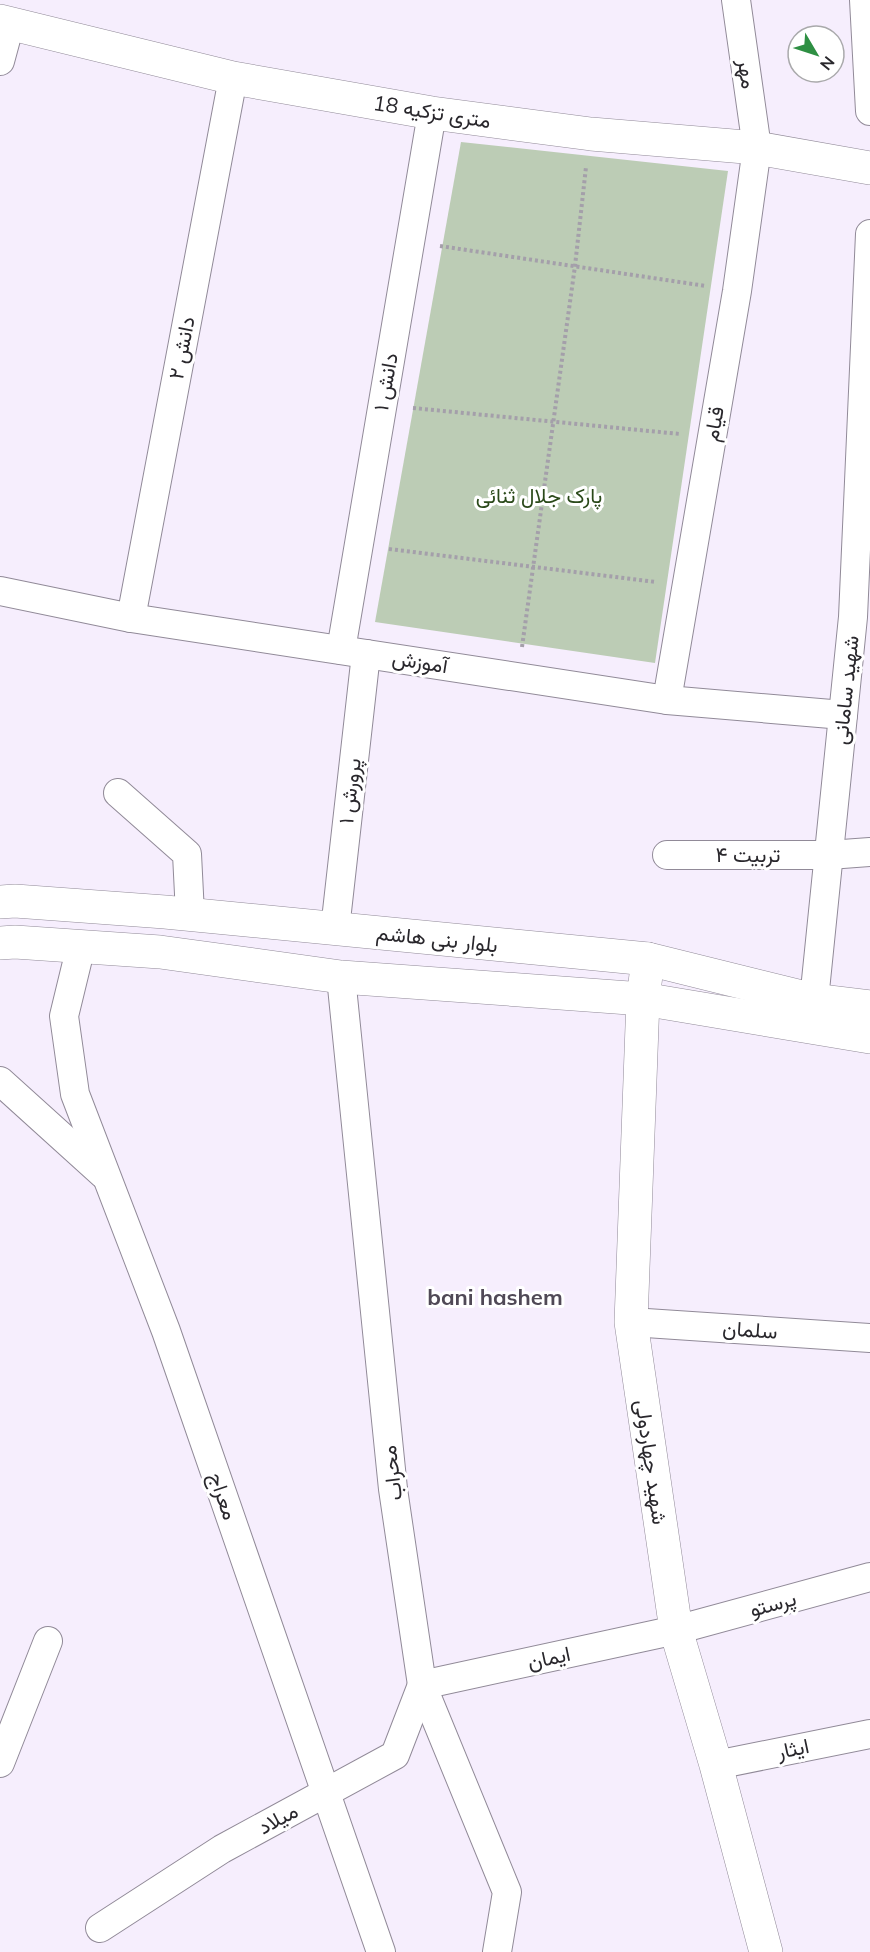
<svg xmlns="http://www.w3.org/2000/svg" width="870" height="1952" font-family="Mulish,Vazirmatn,sans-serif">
	<rect width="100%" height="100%" fill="#f6eefd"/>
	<path fill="#bcccb5" d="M 461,142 L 728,171 L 655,663 L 375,622 Z"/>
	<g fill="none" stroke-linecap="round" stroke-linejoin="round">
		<g stroke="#918a98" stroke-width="30">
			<g id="street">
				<path d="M 864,0 L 870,111"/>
				<path d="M 0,61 L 10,24"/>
				<path d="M 0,591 L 131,618 L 667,700 L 843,715"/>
				<path d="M 131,618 L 233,78"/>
				<path d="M 341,650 L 432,113"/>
				<path d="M 667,700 L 737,291 L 757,148 L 736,0"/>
				<path d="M 118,793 L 187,854 L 190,914"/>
				<path d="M 667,855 L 829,855 L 870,852"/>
				<path d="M 335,929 L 366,654"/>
				<path d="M 81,946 L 64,1016 L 75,1094 L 166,1331 L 381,1952"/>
				<path d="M 341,977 L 393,1489 L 422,1685 L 507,1892 L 497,1952"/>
				<path d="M 814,1000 L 853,617 L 870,234"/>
				<path d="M 0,1081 L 103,1174"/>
				<path d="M 631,1322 L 870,1338"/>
				<path d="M 0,1763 L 48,1641"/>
				<path d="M 716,1765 L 870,1734"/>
				<path d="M 100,1928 L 222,1849 L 395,1755 L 422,1685 L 676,1630 L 870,1577"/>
			</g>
		</g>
		<g stroke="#918a98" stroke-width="34">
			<g id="secondary">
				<path d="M 0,21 L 233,78 L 432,113 L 591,134 L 757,148 L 870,168"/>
				<path d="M 0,902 L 15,901 L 165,912 L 648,959 L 814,1000 L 870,1007"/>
				<path d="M 0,943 L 15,942 L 160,952 L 341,977 L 643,999 L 870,1037"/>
				<path d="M 648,959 L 643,999 L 631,1322 L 676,1630 L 716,1765 L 766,1952"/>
			</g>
		</g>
		<g stroke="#a49faa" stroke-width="4" stroke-dasharray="3 3" stroke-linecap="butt">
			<path d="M 440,246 L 706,286"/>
			<path d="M 413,408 L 680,434"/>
			<path d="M 389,549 L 656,582"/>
			<path d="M 522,647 L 575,266 L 586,167"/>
		</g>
		<use href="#street" stroke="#fff" stroke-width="28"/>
		<use href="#secondary" stroke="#fff" stroke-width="33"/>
	</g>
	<g text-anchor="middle" stroke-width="6" stroke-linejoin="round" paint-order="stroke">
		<g font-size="21" fill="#29272c" stroke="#fff">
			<text transform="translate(747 74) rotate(82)" y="7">مهر</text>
			<text transform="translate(432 112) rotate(9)" y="7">18 متری تزکیه</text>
			<text transform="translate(182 348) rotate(-79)" y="7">دانش ۲</text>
			<text transform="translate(386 382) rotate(-80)" y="7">دانش ۱</text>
			<text transform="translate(714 424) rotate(-80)" y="7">قیام</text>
			<text transform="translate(420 662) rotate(9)" y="7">آموزش</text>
			<text transform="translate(846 690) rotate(-84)" y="7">شهید سامانی</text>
			<text transform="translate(350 791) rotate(-83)" y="7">پرورش ۱</text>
			<text x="748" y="862">تربیت ۴</text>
			<text transform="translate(437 939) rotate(6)" y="7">بلوار بنی هاشم</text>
			<text transform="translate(750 1330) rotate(4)" y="7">سلمان</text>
			<text transform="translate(651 1462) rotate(82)" y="7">شهید چهاردولی</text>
			<text transform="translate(392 1473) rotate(-97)" y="7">محراب</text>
			<text transform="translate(223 1496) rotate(71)" y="7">معراج</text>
			<text transform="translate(773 1604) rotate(-15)" y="7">پرستو</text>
			<text transform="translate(549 1658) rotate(-12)" y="7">ایمان</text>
			<text transform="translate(793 1749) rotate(-12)" y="7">ایثار</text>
			<text transform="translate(278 1819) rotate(-28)" y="7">میلاد</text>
		</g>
		<g font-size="21" fill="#2a4919" stroke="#fff">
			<text x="539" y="503">پارک جلال ثنائی</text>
		</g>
		<g font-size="22" font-weight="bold" fill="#504956" stroke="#fff">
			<text x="495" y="1305">bani hashem</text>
		</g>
	</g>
	<g transform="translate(816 54) rotate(129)"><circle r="28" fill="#ffffff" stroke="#a9a9ab" stroke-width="1.5"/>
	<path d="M0-4.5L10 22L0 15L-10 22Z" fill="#2e8f43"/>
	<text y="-9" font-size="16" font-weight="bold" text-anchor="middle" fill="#29272c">N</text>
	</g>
</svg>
